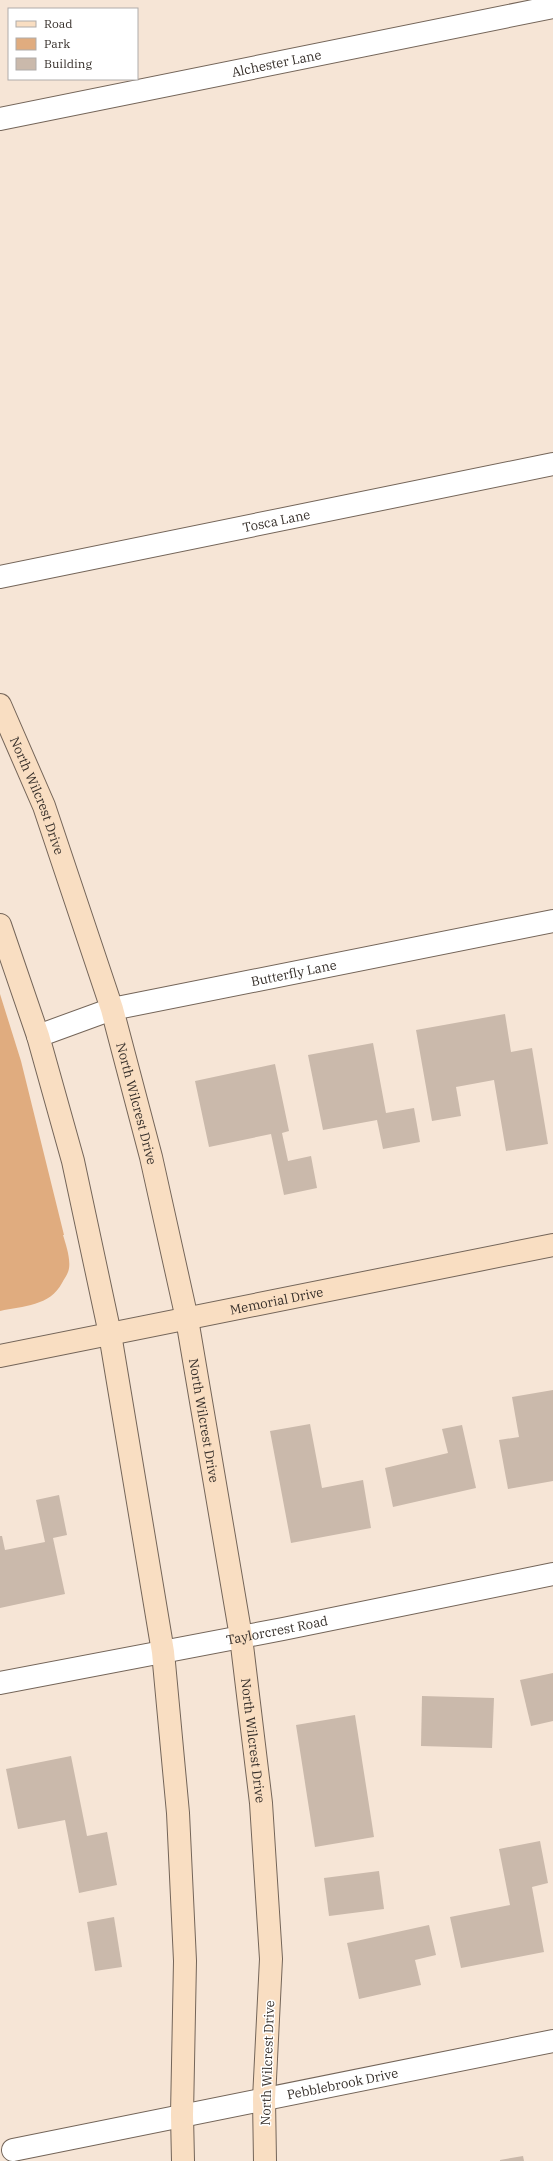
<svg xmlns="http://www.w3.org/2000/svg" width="553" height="2161" font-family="'IBM Plex Serif',serif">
	<rect width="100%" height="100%" fill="#f6e5d6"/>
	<path fill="#e0ac7f" d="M 0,994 L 21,1061 L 64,1235 L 63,1235 C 66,1245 72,1262 68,1272 C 67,1275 64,1279 62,1283 C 50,1306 23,1306 0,1311 Z"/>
	<g fill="#cab9ab">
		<path d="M 505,1014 L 511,1052 L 532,1048 L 548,1144 L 506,1151 L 494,1080 L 456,1087 L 461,1116 L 432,1121 L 416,1030 Z"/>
		<path d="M 373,1043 L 386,1113 L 414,1108 L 420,1142 L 383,1149 L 377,1120 L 323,1130 L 308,1055 Z"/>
		<path d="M 275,1064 L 289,1131 L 282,1133 L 288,1161 L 311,1156 L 317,1188 L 284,1195 L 271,1134 L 209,1147 L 195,1081 Z"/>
		<path d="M 553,1390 L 553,1481 L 508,1489 L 499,1440 L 519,1437 L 512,1397 Z"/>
		<path d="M 310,1424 L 322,1488 L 363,1480 L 371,1528 L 291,1543 L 270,1431 Z"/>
		<path d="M 462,1425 L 476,1488 L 393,1507 L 385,1468 L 448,1453 L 442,1429 Z"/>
		<path d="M 59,1495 L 67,1535 L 53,1538 L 65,1594 L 0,1608 L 0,1536 L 2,1536 L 5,1550 L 45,1542 L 36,1500 Z"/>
		<path d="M 553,1673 L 553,1721 L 531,1726 L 520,1680 Z"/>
		<path d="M 422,1696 L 494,1698 L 492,1748 L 421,1746 Z"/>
		<path d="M 355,1715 L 374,1837 L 315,1847 L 296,1725 Z"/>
		<path d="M 71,1756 L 87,1836 L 107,1832 L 117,1885 L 79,1893 L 65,1820 L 18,1829 L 6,1769 Z"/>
		<path d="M 540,1841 L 548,1883 L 532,1887 L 544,1952 L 461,1968 L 450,1917 L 510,1905 L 499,1849 Z"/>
		<path d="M 379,1871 L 384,1909 L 329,1916 L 324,1878 Z"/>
		<path d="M 114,1917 L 122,1967 L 95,1971 L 87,1922 Z"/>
		<path d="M 429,1925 L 436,1955 L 415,1960 L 421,1985 L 359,1999 L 347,1943 Z"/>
		<path d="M 523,2156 L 524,2161 L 500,2161 L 500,2160 Z"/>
	</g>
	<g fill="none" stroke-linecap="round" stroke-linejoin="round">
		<g stroke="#746559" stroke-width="24">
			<g id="minor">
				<path id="s1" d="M 0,119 L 553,7"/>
				<path id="s2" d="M 0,577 L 553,464"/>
				<path id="s3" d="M 38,1036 L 112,1009 L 553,921"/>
				<path id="s4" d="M 0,1683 L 283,1629 L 553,1574"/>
				<path id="s5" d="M 13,2150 L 553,2041"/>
			</g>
		</g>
		<g stroke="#746559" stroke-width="24">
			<g id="secondary">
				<path id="s6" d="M 0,705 L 44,806 L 112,1009 L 151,1157 L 187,1319 L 241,1637 L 261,1803 L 271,1959 L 264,2099 L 265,2161"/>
				<path d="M 0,925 L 38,1036 L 73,1161 L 110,1334 L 163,1652 L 178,1813 L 185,1961 L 182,2115 L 183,2161"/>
				<path id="s7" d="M 0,1356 L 553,1245"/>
			</g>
		</g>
		<use href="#minor" stroke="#fff" stroke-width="22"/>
		<use href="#secondary" stroke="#f9dec2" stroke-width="22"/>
	</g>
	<g text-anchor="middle" stroke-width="3" stroke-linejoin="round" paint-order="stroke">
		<g font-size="13" fill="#362f2a" stroke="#fff">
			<text dy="5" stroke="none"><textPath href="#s1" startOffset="282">Alchester Lane</textPath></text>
			<text dy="5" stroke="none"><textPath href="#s2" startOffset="282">Tosca Lane</textPath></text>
			<text dy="5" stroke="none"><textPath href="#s6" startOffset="98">North Wilcrest Drive</textPath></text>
			<text dy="5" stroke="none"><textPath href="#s3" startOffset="264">Butterfly Lane</textPath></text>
			<text dy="5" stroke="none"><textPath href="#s6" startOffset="422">North Wilcrest Drive</textPath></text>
			<text dy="5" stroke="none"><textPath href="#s7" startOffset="282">Memorial Drive</textPath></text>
			<text dy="5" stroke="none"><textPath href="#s6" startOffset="746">North Wilcrest Drive</textPath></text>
			<text dy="5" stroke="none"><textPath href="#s4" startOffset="282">Taylorcrest Road</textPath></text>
			<text dy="5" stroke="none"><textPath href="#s6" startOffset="1070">North Wilcrest Drive</textPath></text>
			<text transform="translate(267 2063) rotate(-88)" y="5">North Wilcrest Drive</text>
			<text dy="5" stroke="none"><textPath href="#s5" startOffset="336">Pebblebrook Drive</textPath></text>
		</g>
	</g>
	<rect x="8" y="8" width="130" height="72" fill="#ffffff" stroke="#afacaa"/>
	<rect x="16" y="21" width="20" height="6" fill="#f9dec2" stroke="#afacaa"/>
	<text x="44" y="28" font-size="12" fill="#362f2a">Road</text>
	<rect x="16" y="38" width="20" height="12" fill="#e0ac7f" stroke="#afacaa"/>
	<text x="44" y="48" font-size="12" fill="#362f2a">Park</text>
	<rect x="16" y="58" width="20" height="12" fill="#cab9ab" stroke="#afacaa"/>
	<text x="44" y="68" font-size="12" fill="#362f2a">Building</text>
</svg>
